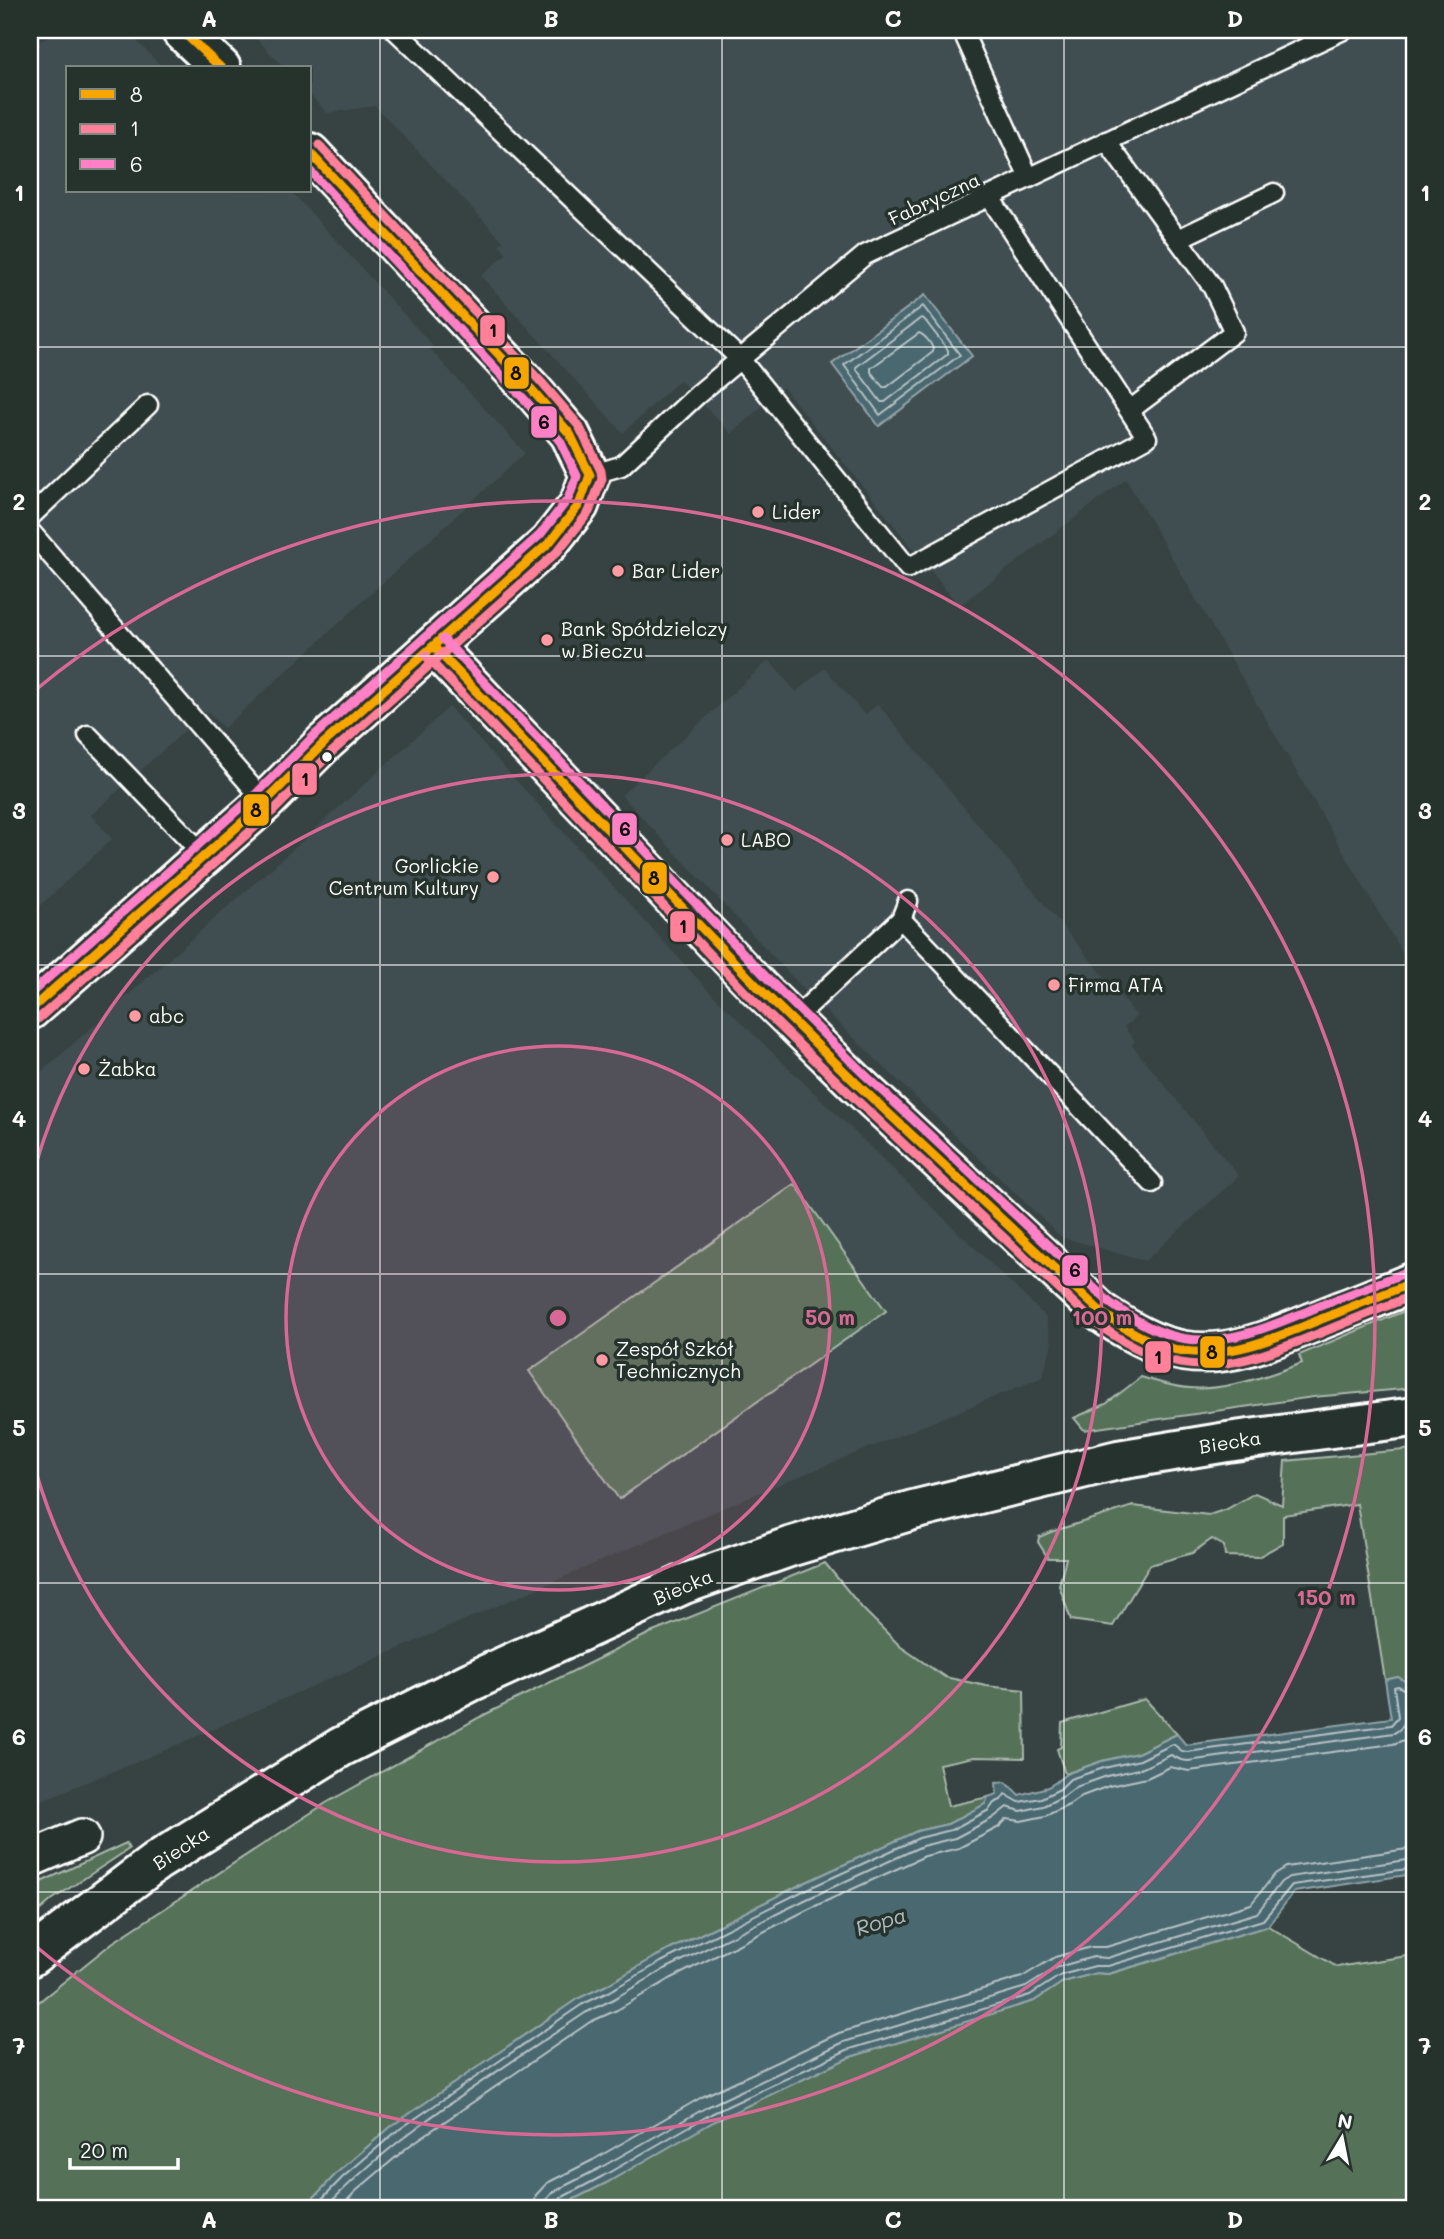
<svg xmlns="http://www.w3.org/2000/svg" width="1444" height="2239" font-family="Mali,sans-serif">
	<rect width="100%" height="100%" fill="#364342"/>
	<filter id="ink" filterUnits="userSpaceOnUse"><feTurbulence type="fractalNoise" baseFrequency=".0143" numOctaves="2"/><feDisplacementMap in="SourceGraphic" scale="14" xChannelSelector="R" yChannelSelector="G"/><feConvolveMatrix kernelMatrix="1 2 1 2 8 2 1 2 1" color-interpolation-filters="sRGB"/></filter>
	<g filter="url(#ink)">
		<g fill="#414e51">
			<path d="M 63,30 L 126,30 L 163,68 L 68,68 L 68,191 L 291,191 L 433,346 L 430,349 L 525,453 L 224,728 L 207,711 L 91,815 L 112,839 L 30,915 L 30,46 Z"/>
			<path d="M 248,30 L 1414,30 L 1414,973 L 1126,479 L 959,606 L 783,387 L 731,434 L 680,380 L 623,433 L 481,276 L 507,253 L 499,244 L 503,241 L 375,106 L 327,113 L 310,95 L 310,68 L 285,68 Z"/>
			<path d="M 769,660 L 796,692 L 825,668 L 865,715 L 878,704 L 1137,1016 L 1124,1027 L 1135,1041 L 1132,1045 L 1239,1176 L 1145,1261 L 1061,1237 L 812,998 L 621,795 Z"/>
			<path d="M 449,707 L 709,991 L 1045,1316 L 1052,1343 L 1043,1377 L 751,1496 L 156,1754 L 30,1805 L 30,1082 L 300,843 Z"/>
		</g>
		<g fill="#547158" stroke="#aab8ac" stroke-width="2">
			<path d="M 795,1184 L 886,1311 L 619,1499 L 529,1371 Z"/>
			<path d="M 1414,1307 L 1414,1388 L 1313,1397 L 1084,1430 L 1074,1418 L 1106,1404 L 1141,1377 C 1157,1382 1174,1387 1190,1388 C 1223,1391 1271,1375 1302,1363 L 1299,1355 Z"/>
			<path d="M 1414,1449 L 1414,1687 L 1398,1677 L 1385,1680 L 1357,1504 L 1283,1515 L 1283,1543 L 1258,1557 L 1225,1556 L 1224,1546 L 1212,1539 L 1192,1553 L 1150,1565 L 1113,1626 L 1071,1620 L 1059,1585 L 1066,1558 L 1048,1558 L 1038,1542 L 1039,1537 L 1051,1532 L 1133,1506 L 1209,1515 L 1227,1509 L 1255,1493 L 1282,1505 L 1285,1461 Z"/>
			<path d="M 825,1563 L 862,1608 L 901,1647 L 945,1677 L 986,1686 L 1024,1690 L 1025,1758 L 974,1757 L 939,1764 L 948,1806 L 988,1797 L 986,1804 L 948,1824 L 917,1831 L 800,1885 L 657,1956 L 605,1986 L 577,1999 L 393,2125 L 338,2172 L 303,2209 L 30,2209 L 30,2009 L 112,1943 L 326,1803 L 480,1717 L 648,1634 Z"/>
			<path d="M 1145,1699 L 1177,1734 L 1138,1753 L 1102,1761 L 1065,1774 L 1057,1749 L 1061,1747 L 1062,1723 Z"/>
			<path d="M 126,1843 L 129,1849 L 53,1899 L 30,1919 L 30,1887 Z"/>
			<path d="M 1268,1926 L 1337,1967 L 1414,1955 L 1414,2209 L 554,2209 L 606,2183 L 696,2130 L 850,2057 L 1034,2001 L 1063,1982 L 1096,1973 L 1109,1974 Z"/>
		</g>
		<g fill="#4a6870" stroke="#92a4a9" stroke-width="2">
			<path d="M 925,295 L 972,356 L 879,426 L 832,364 Z"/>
			<path d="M 1398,1677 L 1414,1687 L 1414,1874 L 1294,1892 L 1268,1926 L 1108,1974 L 1096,1973 L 1063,1982 L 1034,2001 L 850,2057 L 715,2121 L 606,2183 L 554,2209 L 303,2209 L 338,2172 L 393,2125 L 577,1999 L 605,1986 L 657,1956 L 800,1885 L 917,1831 L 948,1824 L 985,1804 L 988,1797 L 997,1794 L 996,1783 L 1006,1782 L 1019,1795 L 1048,1787 L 1056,1782 L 1066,1774 L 1102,1761 L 1138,1753 L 1177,1734 L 1186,1745 L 1391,1718 L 1385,1680 Z"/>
		</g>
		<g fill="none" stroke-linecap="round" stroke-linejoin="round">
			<g stroke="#b7c3c6" stroke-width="2">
				<path d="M 923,306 L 960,355 L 880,415 L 844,365 Z"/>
				<path d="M 921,318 L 924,319 L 948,350 L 948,354 L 885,402 L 881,402 L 857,370 L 856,367 Z"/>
				<path d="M 919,333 C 925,335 934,346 933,352 L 887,387 L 883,387 L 871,372 L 871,368 Z"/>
				<path d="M 312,2209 L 343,2177 L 397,2131 L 581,2005 L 608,1992 L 661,1962 L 803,1891 L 919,1838 L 951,1830 L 989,1810 L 994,1803 L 1001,1800 L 1005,1794 L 1019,1802 L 1041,1798 L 1060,1789 L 1070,1779 L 1104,1768 L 1140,1760 L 1173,1744 L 1182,1751 L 1187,1752 L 1391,1725 L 1398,1717 L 1394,1687 L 1398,1686 L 1409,1692 L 1414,1693"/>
				<path d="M 324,2209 C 399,2130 495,2074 585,2013 L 612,2000 L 665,1969 L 807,1899 L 922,1846 L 955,1838 L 993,1818 L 1007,1807 L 1021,1811 L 1043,1806 L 1064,1796 L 1076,1787 L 1107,1776 L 1143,1768 L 1171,1755 L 1181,1760 L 1188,1761 L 1394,1733 C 1408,1726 1405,1716 1405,1703 L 1414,1702"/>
				<path d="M 339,2209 L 356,2191 L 409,2146 L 590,2022 L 617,2010 L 670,1979 L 811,1908 L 925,1856 L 959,1848 L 999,1827 L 1007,1819 L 1021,1821 L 1045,1816 L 1069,1805 L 1082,1796 L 1109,1786 L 1147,1778 L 1170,1767 L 1189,1771 L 1393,1744 L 1404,1740 L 1414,1728"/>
				<path d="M 533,2209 L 536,2195 L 547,2183 L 593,2160 L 702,2097 L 839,2033 L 1022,1977 L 1055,1957 L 1091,1947 L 1106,1947 L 1251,1904 L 1275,1874 L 1286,1867 L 1414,1848"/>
				<path d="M 544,2209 L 546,2200 L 553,2192 L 598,2169 L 707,2107 L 844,2042 L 1026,1987 L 1058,1967 L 1093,1957 L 1107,1958 L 1257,1913 L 1281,1882 L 1289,1877 L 1414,1859"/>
				<path d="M 553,2209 L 553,2204 L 557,2200 L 603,2176 L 711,2114 L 847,2050 L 1030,1995 L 1061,1975 L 1095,1966 L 1108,1966 L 1263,1920 L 1292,1885 L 1414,1868"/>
			</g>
			<g stroke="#fff" stroke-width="23">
				<g id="lane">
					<path d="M 395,30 L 740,359 L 908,568 L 1147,438 L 989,196"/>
					<path d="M 962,30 L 1029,178"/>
					<path d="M 1106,141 L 1212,286 L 1234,332 L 1130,410"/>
					<path d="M 1178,239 L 1274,193"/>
					<path d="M 590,475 L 621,466 L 697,395 L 865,255 L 1343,30"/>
					<path d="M 30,517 L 148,405"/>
					<path d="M 30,531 L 265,802"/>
					<path d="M 88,735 L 204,855"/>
					<path d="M 901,919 L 1152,1183"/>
					<path d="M 792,1021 L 901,919 L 908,901"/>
				</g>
			</g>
			<g stroke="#fff" stroke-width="40">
				<path id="street" d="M 30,1859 L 82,1837"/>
			</g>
			<g stroke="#fff" stroke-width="44">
				<g id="secondary">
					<path d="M 181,30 L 221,68"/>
					<path d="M 434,647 L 759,988 L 856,1083 L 1102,1313 C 1127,1330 1153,1346 1184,1351 C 1232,1359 1281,1335 1324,1318 C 1354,1306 1384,1294 1414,1282"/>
					<path d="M 30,1010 L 265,802 L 324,743 L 549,543 L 579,505 L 590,475 L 570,434 L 533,391 L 310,153"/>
				</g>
			</g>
			<g stroke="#fff" stroke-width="44">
				<path id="primary" d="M 30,1957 L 157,1861 L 341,1747 L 470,1682 L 684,1584 L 789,1547 L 913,1510 L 1118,1460 L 1227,1442 L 1414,1417"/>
			</g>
			<use href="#lane" stroke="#26332d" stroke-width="18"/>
			<use href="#street" stroke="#26332d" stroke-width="35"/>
			<use href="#secondary" stroke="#26332d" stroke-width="38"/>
			<use href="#primary" stroke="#26332d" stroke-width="38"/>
			<g stroke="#26332d" stroke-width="14">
				<g id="bus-1">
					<path d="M 181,30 L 221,68"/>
					<path d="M 434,647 L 759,988 L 856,1083 L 1102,1313 C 1127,1330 1154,1347 1184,1351 C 1233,1358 1280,1336 1324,1318 C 1354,1306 1384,1294 1414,1282"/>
					<path d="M 30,1010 L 265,802 L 324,743 L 549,543 L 579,505 L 590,475 L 570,434 L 533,391 L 310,153"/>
				</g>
			</g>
			<g stroke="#26332d" stroke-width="14">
				<g id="bus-2">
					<path d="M 425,655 L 750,997 L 848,1092 L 1094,1322 C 1120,1340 1148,1357 1180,1363 C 1232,1372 1282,1348 1330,1329 C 1358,1318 1386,1306 1414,1295"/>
					<path d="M 38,1019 L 273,811 L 332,752 L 557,552 L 589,512 L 602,479 L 601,471 L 579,426 L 542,383 L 319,145"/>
				</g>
			</g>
			<g stroke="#26332d" stroke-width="14">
				<g id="bus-3">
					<path d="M 443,639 L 768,979 L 864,1074 L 1110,1303 C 1133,1319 1158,1335 1187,1339 C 1233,1345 1278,1323 1320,1306 C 1350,1294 1380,1283 1409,1271"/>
					<path d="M 30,994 L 257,793 L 316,734 L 540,535 L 568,499 L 577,476 L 560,441 L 524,399 L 310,171"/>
				</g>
			</g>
			<use href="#bus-1" stroke="#f7a600" stroke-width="9"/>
			<use href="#bus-2" stroke="#ff8098" stroke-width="9"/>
			<use href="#bus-3" stroke="#ff80c5" stroke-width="9"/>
		</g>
	</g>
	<path fill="none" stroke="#fff" stroke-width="2" stroke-opacity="0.55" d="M 380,30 L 380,2209M 722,30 L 722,2209M 1064,30 L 1064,2209M 30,347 L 1414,347M 30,656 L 1414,656M 30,965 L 1414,965M 30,1274 L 1414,1274M 30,1583 L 1414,1583M 30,1892 L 1414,1892"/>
	<circle cx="558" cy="1318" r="272" fill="#d76994" fill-opacity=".12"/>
	<g fill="none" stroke="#d76994" stroke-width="3.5">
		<circle cx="558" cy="1318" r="272"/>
		<path d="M30 1186A544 544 0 1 1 30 1450"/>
		<path d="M33 692A817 817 0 1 1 33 1944"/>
	</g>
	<g fill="#ff9aa2" stroke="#26332d" stroke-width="2.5">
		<circle cx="758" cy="512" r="7"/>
		<circle cx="618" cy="571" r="7"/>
		<circle cx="547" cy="640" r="7"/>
		<circle cx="727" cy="840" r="7"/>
		<circle cx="493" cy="877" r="7"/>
		<circle cx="1054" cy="985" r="7"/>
		<circle cx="135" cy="1016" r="7"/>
		<circle cx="84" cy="1069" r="7"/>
		<circle cx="602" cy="1360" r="7"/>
	</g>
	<circle fill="#fff" stroke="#26332d" stroke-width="2.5" cx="327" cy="757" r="6"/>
	<g text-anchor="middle" stroke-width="7" stroke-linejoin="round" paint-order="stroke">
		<g font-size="19" fill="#fff" stroke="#26332d">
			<text transform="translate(934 199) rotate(-25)" y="7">Fabryczna</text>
			<text transform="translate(1230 1442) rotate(-9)" y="7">Biecka</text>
			<text transform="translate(683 1587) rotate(-23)" y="7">Biecka</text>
			<text transform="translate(181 1848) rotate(-33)" y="7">Biecka</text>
		</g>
		<g font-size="19" fill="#fff" stroke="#26332d" text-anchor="start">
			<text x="772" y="519">Lider</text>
			<text x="632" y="578">Bar Lider</text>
			<text x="561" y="636">Bank Spółdzielczy<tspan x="561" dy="22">w Bieczu</tspan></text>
			<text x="741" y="847">LABO</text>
			<text x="479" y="873" text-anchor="end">Gorlickie<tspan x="479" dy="22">Centrum Kultury</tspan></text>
			<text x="1068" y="992">Firma ATA</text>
			<text x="149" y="1023">abc</text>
			<text x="98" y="1076">Żabka</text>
			<text x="616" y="1356">Zespół Szkół<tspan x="616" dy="22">Technicznych</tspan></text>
		</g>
		<g font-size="21" font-style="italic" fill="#aebbbf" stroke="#26332d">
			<text transform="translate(881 1922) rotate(-17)" y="7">Ropa</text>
		</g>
	</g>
	<circle cx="558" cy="1318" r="10" fill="#d76994" stroke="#26332d" stroke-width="3.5"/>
	<g font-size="21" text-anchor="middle" font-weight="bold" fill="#d76994" stroke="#26332d" stroke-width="7" stroke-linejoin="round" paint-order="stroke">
		<text x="830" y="1325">50 m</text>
		<text x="1102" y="1325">100 m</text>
		<text x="1326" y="1605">150 m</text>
	</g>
	<g stroke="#26332d" stroke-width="2.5">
		<rect x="479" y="314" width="27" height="33" rx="7" fill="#ff8098"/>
		<rect x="503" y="356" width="27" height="34" rx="7" fill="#f7a600"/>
		<rect x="530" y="405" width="28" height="34" rx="7" fill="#ff80c5"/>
		<rect x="291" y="762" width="27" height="34" rx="7" fill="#ff8098"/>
		<rect x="242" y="793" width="28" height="34" rx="7" fill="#f7a600"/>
		<rect x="611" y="812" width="27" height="34" rx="7" fill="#ff80c5"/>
		<rect x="641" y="861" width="27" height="34" rx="7" fill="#f7a600"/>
		<rect x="669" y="910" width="27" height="33" rx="7" fill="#ff8098"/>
		<rect x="1061" y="1254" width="28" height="33" rx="7" fill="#ff80c5"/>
		<rect x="1199" y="1335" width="27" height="34" rx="7" fill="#f7a600"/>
		<rect x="1144" y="1340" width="28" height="34" rx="7" fill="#ff8098"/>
	</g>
	<g font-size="19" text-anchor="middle" font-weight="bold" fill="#111">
		<text x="493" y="337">1</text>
		<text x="516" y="380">8</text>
		<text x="544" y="429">6</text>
		<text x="305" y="786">1</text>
		<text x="256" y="817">8</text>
		<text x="625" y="836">6</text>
		<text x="654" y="885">8</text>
		<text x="683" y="933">1</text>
		<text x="1075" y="1277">6</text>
		<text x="1212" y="1359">8</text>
		<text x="1158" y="1364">1</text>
	</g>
	<rect width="1444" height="2239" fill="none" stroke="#26332d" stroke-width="77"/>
	<rect x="66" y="66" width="245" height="126" fill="#26332d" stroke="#7d8581" stroke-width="2"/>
	<rect x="80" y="89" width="35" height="10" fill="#f7a600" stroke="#7d8581" stroke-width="2"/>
	<text x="130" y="102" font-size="21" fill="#ffffff">8</text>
	<rect x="80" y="124" width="35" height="10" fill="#ff8098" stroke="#7d8581" stroke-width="2"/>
	<text x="130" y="136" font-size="21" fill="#ffffff">1</text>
	<rect x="80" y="159" width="35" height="10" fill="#ff80c5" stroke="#7d8581" stroke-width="2"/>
	<text x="130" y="172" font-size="21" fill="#ffffff">6</text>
	<g transform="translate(1342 2138) rotate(10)" stroke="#26332d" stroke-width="5" paint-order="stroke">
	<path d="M0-5L12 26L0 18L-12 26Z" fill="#ffffff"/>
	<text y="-10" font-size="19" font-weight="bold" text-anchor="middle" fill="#ffffff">N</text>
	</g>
	<path d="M70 2158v10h108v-10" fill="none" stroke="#ffffff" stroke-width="3.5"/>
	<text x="80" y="2158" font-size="21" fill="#ffffff" stroke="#26332d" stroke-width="5" paint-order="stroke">20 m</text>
	<rect x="38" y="38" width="1368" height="2162" fill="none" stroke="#fff" stroke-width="2.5"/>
	<g font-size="23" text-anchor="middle" font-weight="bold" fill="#fff">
		<text x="209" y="27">A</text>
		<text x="551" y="27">B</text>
		<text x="893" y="27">C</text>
		<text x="1235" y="27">D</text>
		<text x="19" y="201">1</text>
		<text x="1425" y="201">1</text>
		<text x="19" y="510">2</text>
		<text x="1425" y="510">2</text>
		<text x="19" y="819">3</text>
		<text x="1425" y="819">3</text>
		<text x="19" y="1127">4</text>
		<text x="1425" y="1127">4</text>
		<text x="19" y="1436">5</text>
		<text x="1425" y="1436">5</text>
		<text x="19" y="1745">6</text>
		<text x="1425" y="1745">6</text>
		<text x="19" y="2054">7</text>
		<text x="1425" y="2054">7</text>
		<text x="209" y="2228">A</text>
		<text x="551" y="2228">B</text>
		<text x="893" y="2228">C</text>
		<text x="1235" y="2228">D</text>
	</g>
</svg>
